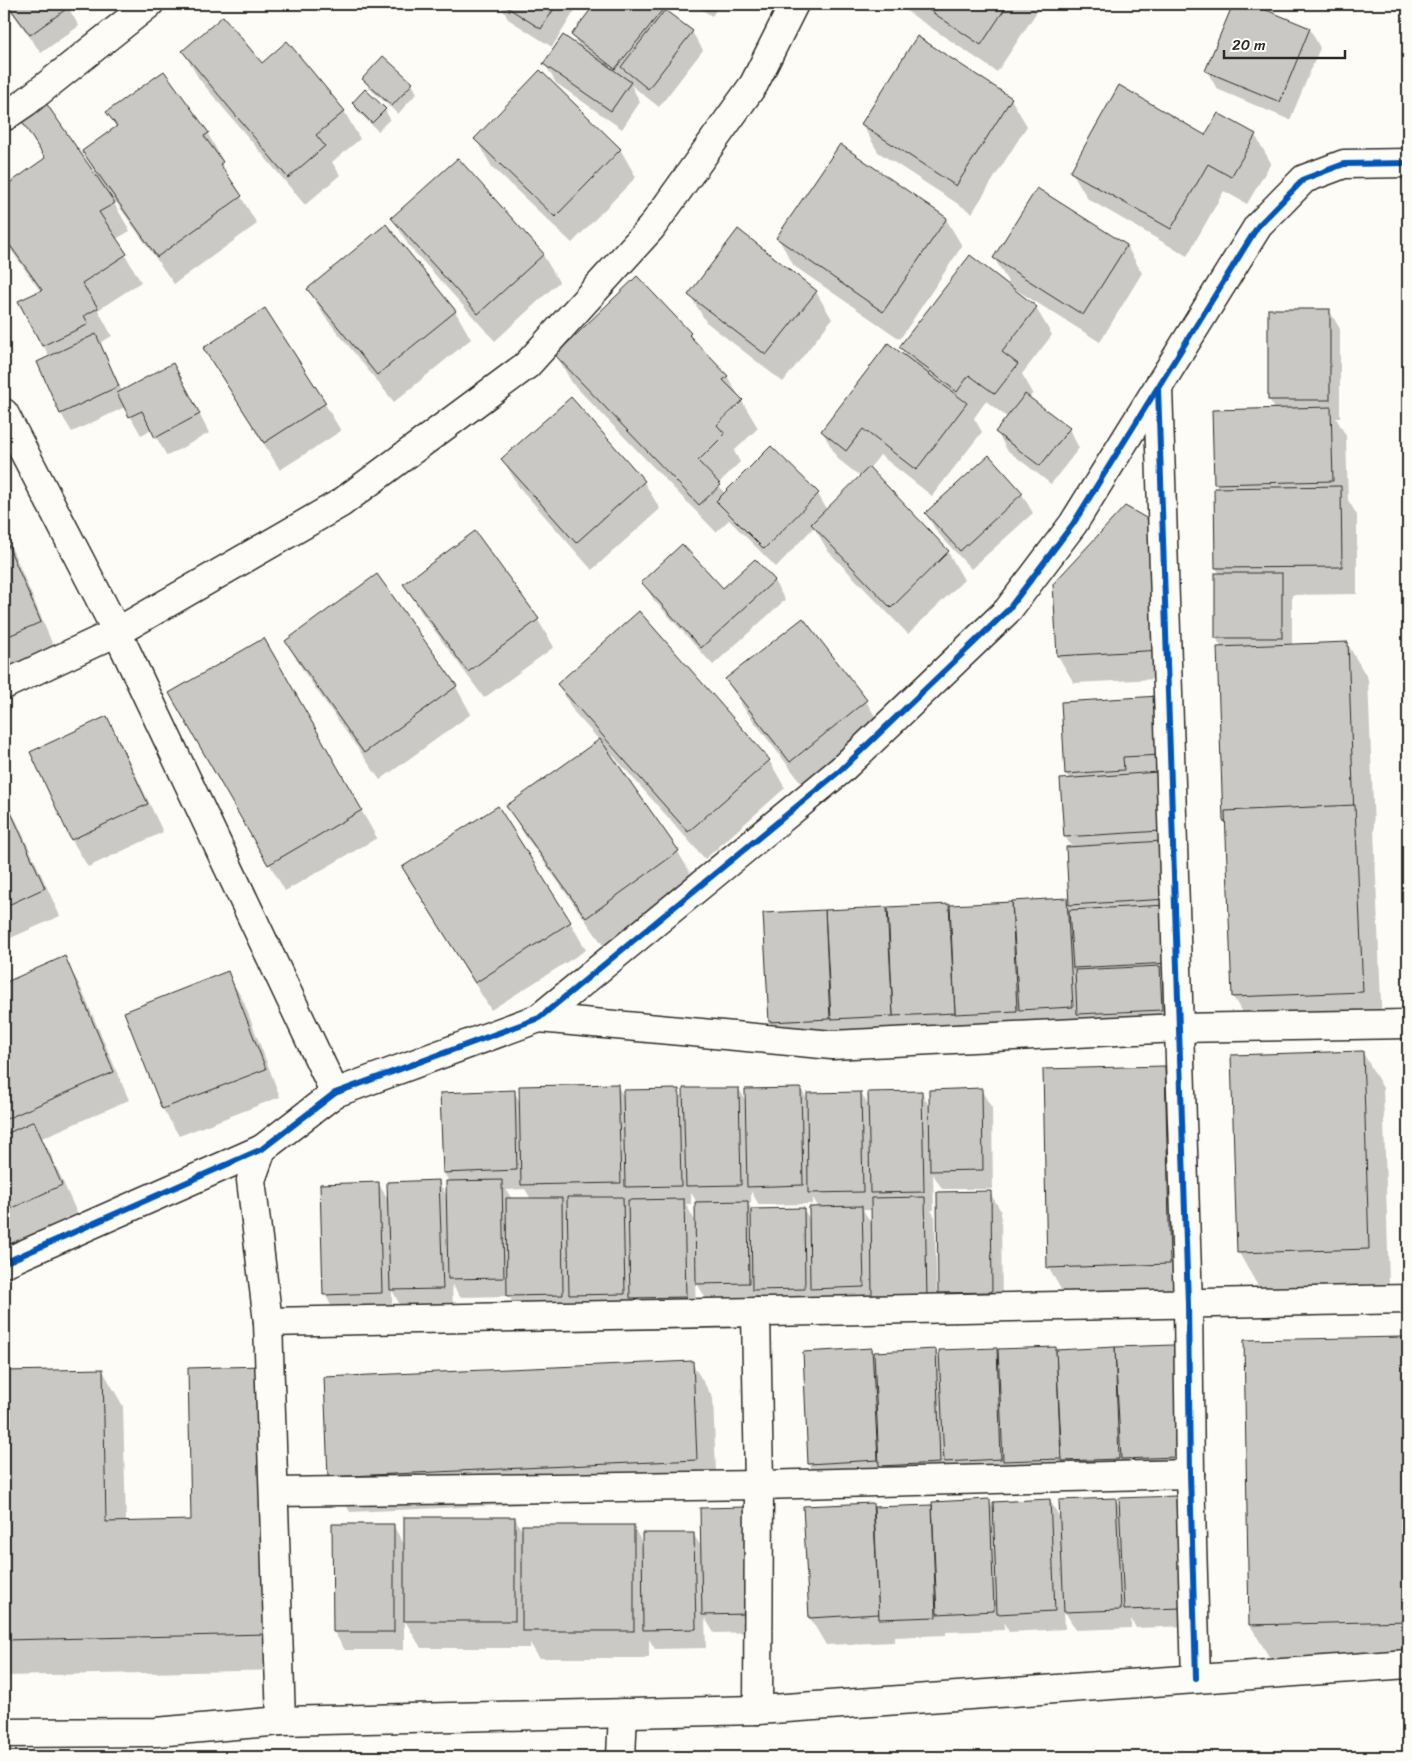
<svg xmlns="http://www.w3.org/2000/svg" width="1412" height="1761" font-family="Sriracha,sans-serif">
	<rect width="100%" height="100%" fill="#fdfcf7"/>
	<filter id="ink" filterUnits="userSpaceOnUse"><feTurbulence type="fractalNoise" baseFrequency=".02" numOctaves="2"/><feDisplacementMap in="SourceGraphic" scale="10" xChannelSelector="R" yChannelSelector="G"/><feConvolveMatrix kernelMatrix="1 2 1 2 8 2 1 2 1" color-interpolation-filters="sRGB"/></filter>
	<g filter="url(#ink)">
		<g fill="#0003" fill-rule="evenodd">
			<path d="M 6,4 L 66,4 L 79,26 L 41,53 Z"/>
			<path d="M 500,4 L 579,4 L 552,47 L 508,19 Z"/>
			<path d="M 597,4 L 657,4 L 665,12 L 692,32 L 703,50 L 659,107 L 631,85 L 640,102 L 622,129 L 556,83 L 545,64 L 581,49 L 572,35 Z"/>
			<path d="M 692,4 L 720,4 L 712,16 Z"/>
			<path d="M 896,4 L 1042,4 L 997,72 Z"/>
			<path d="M 1234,4 L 1249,4 L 1310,29 L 1320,48 L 1290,120 L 1217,89 L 1207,71 Z"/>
			<path d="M 1321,4 L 1341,4 L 1337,11 Z"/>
			<path d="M 183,51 L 262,64 L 344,111 L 360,139 L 332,162 L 340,175 L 305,205 L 199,79 Z"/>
			<path d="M 364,79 L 412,84 L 417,93 L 398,114 L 369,88 Z"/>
			<path d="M 1011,99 L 1027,126 L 972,213 L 878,152 L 862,124 Z"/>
			<path d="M 353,103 L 385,110 L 390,119 L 378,131 L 358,112 Z"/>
			<path d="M 108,112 L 208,134 L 223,161 L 221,163 L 257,224 L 174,284 L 116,202 L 114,203 L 130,231 L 116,239 L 141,282 L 98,310 L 112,336 L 100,343 L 122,391 L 184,384 L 209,433 L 167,456 L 152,430 L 141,435 L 125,407 L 72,432 L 61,414 L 38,362 L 50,357 L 43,345 L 41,292 L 4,240 L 4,189 L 46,159 L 22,121 L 95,175 L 96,174 L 83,152 L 116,127 Z"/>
			<path d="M 1255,135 L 1271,163 L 1247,204 L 1224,191 L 1187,256 L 1088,199 L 1072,172 L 1206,137 Z"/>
			<path d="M 476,139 L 620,149 L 636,177 L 572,243 L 492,167 Z"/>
			<path d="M 393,219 L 543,255 L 559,282 L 495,341 L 409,246 Z"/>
			<path d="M 946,219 L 962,246 L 900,339 L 794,266 L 778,238 Z"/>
			<path d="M 1126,245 L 1142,273 L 1100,342 L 1015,289 L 1014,290 L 1036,308 L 1052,335 L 1022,374 L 1033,393 L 1029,398 L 1069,429 L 1079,448 L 1051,484 L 1007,450 L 997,432 L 1008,418 L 986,401 L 974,418 L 982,432 L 932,496 L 880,455 L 869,469 L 948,552 L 964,580 L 908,634 L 828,551 L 814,527 L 776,567 L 729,520 L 716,532 L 572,383 L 557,356 L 690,334 L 696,345 L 727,376 L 758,428 L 734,451 L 740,462 L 718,484 L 725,494 L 771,448 L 818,494 L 827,510 L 861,477 L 838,459 L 822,431 L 907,359 L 901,347 L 1012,289 L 995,259 ZM 739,402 L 739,405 L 713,430 L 711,428 Z"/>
			<path d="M 309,290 L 455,311 L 471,339 L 394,402 L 325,317 Z"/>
			<path d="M 816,292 L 832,319 L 783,382 L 706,322 L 690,295 Z"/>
			<path d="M 1329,310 L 1340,329 L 1340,418 L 1336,418 L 1346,436 L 1348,500 L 1357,515 L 1357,594 L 1292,595 L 1292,646 L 1347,643 L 1368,679 L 1382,1027 L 1254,1032 L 1233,997 L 1226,824 L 1224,821 L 1222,648 L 1216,638 L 1220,574 L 1216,568 L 1219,489 L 1216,484 L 1275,409 L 1269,399 Z"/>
			<path d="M 205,349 L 325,404 L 341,431 L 280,470 Z"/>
			<path d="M 571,399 L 644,482 L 660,509 L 592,570 L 519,487 L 503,460 Z"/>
			<path d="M 989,457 L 1022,494 L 1033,513 L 971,569 L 937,532 L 926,514 Z"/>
			<path d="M 1154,524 L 1177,678 L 1074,683 L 1058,656 Z"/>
			<path d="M 4,530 L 55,650 L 4,672 Z"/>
			<path d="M 475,532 L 538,620 L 554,647 L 484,698 L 421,612 L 405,584 Z"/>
			<path d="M 755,560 L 774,581 L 785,600 L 713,665 L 654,600 L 643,582 L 723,590 Z"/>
			<path d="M 803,619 L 866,701 L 882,728 L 806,789 L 743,707 L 727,680 Z"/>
			<path d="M 264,639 L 377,838 L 285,891 L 171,693 Z"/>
			<path d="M 286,641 L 456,687 L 471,714 L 380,780 L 302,669 Z"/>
			<path d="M 558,684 L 769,760 L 785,788 L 705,859 L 609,751 L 607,752 L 678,852 L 694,879 L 603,945 L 524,834 L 508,807 L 600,741 L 574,712 Z"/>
			<path d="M 1159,697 L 1172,1028 L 781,1040 L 770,1022 L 764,914 L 948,905 L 952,911 L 952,906 L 1066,899 L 1070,906 L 1067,849 L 1072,848 L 1065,836 L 1069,779 L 1066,773 Z"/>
			<path d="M 106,718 L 122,746 L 163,832 L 88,867 L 72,840 Z"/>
			<path d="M 4,799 L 17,822 L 60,916 L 4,941 Z"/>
			<path d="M 403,868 L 570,922 L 586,950 L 491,1010 Z"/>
			<path d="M 64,958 L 80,986 L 129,1100 L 42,1138 L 49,1151 L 77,1213 L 4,1247 L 4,984 Z"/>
			<path d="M 227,973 L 243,1000 L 280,1097 L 179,1136 L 163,1109 L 126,1013 Z"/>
			<path d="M 1363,1053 L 1383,1088 L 1389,1284 L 1259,1288 L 1239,1253 Z"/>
			<path d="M 1164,1067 L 1184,1103 L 1190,1300 L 1069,1303 L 1048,1267 Z"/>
			<path d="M 617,1085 L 624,1097 L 679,1090 L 685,1101 L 739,1089 L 747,1103 L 801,1089 L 809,1103 L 861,1093 L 870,1108 L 922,1093 L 930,1108 L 981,1090 L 992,1108 L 993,1189 L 942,1189 L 933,1174 L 934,1210 L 931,1210 L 935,1217 L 937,1316 L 822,1307 L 815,1295 L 815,1308 L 708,1302 L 695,1280 L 696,1315 L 581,1313 L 573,1300 L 573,1313 L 519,1314 L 509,1296 L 460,1297 L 452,1284 L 453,1307 L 402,1309 L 392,1290 L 392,1311 L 335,1313 L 325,1294 L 378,1183 L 389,1201 L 438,1181 L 448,1198 L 450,1183 L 444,1173 L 442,1094 L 514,1091 L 520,1103 ZM 525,1189 L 531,1199 L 512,1199 L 506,1190 ZM 751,1191 L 759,1205 L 813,1204 L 813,1198 L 819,1208 L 811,1221 L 803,1209 L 752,1210 L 748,1203 L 751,1203 ZM 691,1192 L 697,1203 L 696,1223 L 686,1204 L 691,1204 ZM 863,1210 L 872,1210 L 873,1226 Z"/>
			<path d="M 990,1193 L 1001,1211 L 1002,1310 L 950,1311 L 939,1292 Z"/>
			<path d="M 1403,1338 L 1408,1347 L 1408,1657 L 1271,1660 L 1250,1625 Z"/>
			<path d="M 1173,1346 L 1184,1365 L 1188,1475 L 825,1491 L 809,1464 L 872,1349 L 874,1353 L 935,1350 L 941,1360 L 997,1349 L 998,1351 L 1055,1349 L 1057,1351 Z"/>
			<path d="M 692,1363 L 713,1398 L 717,1496 L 350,1512 L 329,1476 Z"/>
			<path d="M 103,1371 L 123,1406 L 126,1523 L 192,1521 L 287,1670 L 4,1676 L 4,1373 Z"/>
			<path d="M 1175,1497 L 1186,1516 L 1191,1626 L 1136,1628 L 1131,1619 L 1131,1628 L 1076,1630 L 1064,1610 L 1065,1629 L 1009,1632 L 1004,1623 L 1004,1630 L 946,1632 L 946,1635 L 894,1637 L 894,1642 L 826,1645 L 810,1618 L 872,1504 L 875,1508 L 934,1506 L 989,1501 L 994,1510 L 1050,1500 L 1061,1520 L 1115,1499 L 1121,1508 Z"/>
			<path d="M 515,1518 L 523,1533 L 633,1526 L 643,1544 L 693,1534 L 758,1632 L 714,1633 L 705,1618 L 706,1648 L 655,1649 L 649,1639 L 649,1658 L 539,1658 L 530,1643 L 530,1648 L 421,1648 L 404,1619 L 404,1650 L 345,1650 L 334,1632 L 393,1525 L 405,1546 Z"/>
		</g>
		<g fill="#c9c8c4" stroke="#2b2b2b">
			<path d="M 7,4 L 67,4 L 69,7 L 30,35 Z"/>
			<path d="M 502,4 L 557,4 L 541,29 Z"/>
			<path d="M 595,4 L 659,4 L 664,8 L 615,69 L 571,35 Z"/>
			<path d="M 920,4 L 1008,4 L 981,45 Z"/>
			<path d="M 1233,4 L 1252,4 L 1310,28 L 1280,102 L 1205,71 Z"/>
			<path d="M 665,10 L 693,31 L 648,89 L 621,67 Z"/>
			<path d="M 223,16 L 262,63 L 287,41 L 345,111 L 316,135 L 325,146 L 288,178 L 182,51 Z"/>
			<path d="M 563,35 L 631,82 L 611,111 L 543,64 Z"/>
			<path d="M 917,36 L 1012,98 L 956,186 L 861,124 Z"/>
			<path d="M 383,56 L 413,83 L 392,106 L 362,79 Z"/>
			<path d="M 540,70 L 621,149 L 555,217 L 474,139 Z"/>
			<path d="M 164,71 L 209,133 L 204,136 L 223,162 L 220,164 L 242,196 L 157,257 L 82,151 L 117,126 L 106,112 Z"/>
			<path d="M 1119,85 L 1205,135 L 1218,113 L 1256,134 L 1231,177 L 1208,164 L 1171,229 L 1070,172 Z"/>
			<path d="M 365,89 L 386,109 L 372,123 L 352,103 Z"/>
			<path d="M 46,103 L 115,203 L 99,212 L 127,254 L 82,283 L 98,308 L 84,316 L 89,324 L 42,346 L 18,301 L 42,290 L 4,237 L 4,187 L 45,158 L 21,120 Z"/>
			<path d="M 840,144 L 947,218 L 883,312 L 776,238 Z"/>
			<path d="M 458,158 L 544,254 L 478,314 L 391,218 Z"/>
			<path d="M 1037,188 L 1127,245 L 1083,315 L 993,258 Z"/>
			<path d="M 386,224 L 456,311 L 377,375 L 307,289 Z"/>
			<path d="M 738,229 L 817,291 L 766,355 L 688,295 Z"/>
			<path d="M 970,255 L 1037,307 L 1002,352 L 1018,364 L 995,394 L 969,375 L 957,392 L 899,347 Z"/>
			<path d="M 637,276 L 691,333 L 689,335 L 728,376 L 723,380 L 743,400 L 717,425 L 725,434 L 698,461 L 721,485 L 699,505 L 555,355 Z"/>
			<path d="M 265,308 L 326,403 L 264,443 L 203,348 Z"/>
			<rect x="1268" y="309" width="62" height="91"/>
			<path d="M 96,334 L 119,386 L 60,414 L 37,362 Z"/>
			<path d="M 888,343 L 967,403 L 916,470 L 863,429 L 846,451 L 821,431 Z"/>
			<path d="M 173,363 L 200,414 L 155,438 L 142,411 L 129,417 L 117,393 Z"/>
			<path d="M 1025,394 L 1070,428 L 1040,466 L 995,432 Z"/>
			<path d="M 571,397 L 645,481 L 576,543 L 501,459 Z"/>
			<path d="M 1331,407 L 1333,481 L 1214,484 L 1212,410 Z"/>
			<path d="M 771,446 L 819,493 L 764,549 L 716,501 Z"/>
			<path d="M 989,455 L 1023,493 L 960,551 L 925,513 Z"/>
			<path d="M 869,467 L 949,551 L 891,608 L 811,524 Z"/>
			<path d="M 1341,486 L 1342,567 L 1215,568 L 1214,488 Z"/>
			<path d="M 1125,506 L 1155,523 L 1162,650 L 1057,656 L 1053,584 Z"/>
			<path d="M 475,531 L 539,619 L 468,672 L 403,584 Z"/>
			<path d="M 4,536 L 41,622 L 4,638 Z"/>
			<path d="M 682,544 L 723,588 L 755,559 L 775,580 L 701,648 L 641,582 Z"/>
			<rect x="1215" y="573" width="67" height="65"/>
			<path d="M 377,574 L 457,686 L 364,753 L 285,641 Z"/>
			<path d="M 639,611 L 770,760 L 688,832 L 557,684 Z"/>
			<path d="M 803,618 L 867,700 L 790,762 L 725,679 Z"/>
			<path d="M 264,638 L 362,810 L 268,865 L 169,693 Z"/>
			<path d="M 1348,642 L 1354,817 L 1223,821 L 1217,647 Z"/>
			<path d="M 1159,696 L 1162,755 L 1123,757 L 1124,770 L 1065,774 L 1061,702 Z"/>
			<path d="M 107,716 L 148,804 L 71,840 L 30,752 Z"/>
			<path d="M 600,739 L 679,851 L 586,918 L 506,806 Z"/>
			<path d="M 1158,772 L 1161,831 L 1064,837 L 1060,779 Z"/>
			<path d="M 4,797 L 45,888 L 4,907 Z"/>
			<path d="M 1355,805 L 1363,992 L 1232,997 L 1225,811 Z"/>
			<path d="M 498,806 L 571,922 L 475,983 L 402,867 Z"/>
			<path d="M 1163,841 L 1167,899 L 1069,905 L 1066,847 Z"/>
			<path d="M 1067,898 L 1073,1007 L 1019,1010 L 1012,901 Z"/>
			<path d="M 1012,902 L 1017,1011 L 955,1014 L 950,905 Z"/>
			<path d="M 949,904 L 955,1013 L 893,1016 L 888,907 Z"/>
			<path d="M 1167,905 L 1170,963 L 1073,968 L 1069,910 Z"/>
			<path d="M 887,907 L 893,1016 L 831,1019 L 825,910 Z"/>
			<path d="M 825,910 L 830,1019 L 769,1022 L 763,913 Z"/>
			<path d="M 65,956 L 114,1072 L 4,1120 L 4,983 Z"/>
			<path d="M 1160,966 L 1162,1010 L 1077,1014 L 1075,970 Z"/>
			<path d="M 228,971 L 266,1069 L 162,1109 L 124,1012 Z"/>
			<path d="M 1363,1051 L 1369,1249 L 1237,1253 L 1231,1055 Z"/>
			<path d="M 1165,1066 L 1170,1264 L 1047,1268 L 1043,1069 Z"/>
			<path d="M 618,1084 L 621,1183 L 521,1185 L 519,1086 Z"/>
			<path d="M 683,1088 L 739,1088 L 741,1185 L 686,1186 Z"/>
			<path d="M 801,1088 L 803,1185 L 747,1187 L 745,1089 Z"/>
			<path d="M 982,1088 L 983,1170 L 930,1171 L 929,1090 Z"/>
			<path d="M 679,1089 L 681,1186 L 625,1187 L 623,1090 Z"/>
			<path d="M 515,1090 L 517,1170 L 443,1173 L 440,1093 Z"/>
			<path d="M 922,1091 L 924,1192 L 870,1193 L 868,1092 Z"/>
			<path d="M 861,1092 L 863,1192 L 808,1193 L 807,1093 Z"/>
			<path d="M 34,1121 L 62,1185 L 4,1212 L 4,1135 Z"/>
			<path d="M 439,1180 L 443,1289 L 390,1290 L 387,1182 Z"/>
			<path d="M 502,1180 L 504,1278 L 448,1279 L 446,1181 Z"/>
			<path d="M 379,1182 L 382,1293 L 323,1295 L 320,1184 Z"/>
			<path d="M 991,1191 L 992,1292 L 938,1293 L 937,1192 Z"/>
			<path d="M 567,1197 L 623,1197 L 625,1294 L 569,1295 Z"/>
			<path d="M 925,1197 L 927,1297 L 872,1298 L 871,1198 Z"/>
			<path d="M 506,1198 L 562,1198 L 563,1295 L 507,1296 Z"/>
			<path d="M 684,1199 L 686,1297 L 630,1298 L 628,1200 Z"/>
			<path d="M 748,1201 L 749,1283 L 696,1284 L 695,1202 Z"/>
			<path d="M 862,1206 L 864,1287 L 810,1289 L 809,1207 Z"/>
			<path d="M 804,1208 L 805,1289 L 752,1290 L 751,1209 Z"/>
			<path d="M 1404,1337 L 1408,1621 L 1249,1625 L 1244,1340 Z"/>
			<path d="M 1174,1345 L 1178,1457 L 1121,1459 L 1115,1347 Z"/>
			<path d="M 1056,1347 L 1061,1459 L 1003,1461 L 998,1349 Z"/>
			<path d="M 1115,1347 L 1119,1459 L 1062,1461 L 1056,1350 Z"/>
			<path d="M 872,1348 L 878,1460 L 808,1464 L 803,1352 Z"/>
			<path d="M 997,1348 L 1001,1459 L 944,1462 L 939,1350 Z"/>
			<path d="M 936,1349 L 940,1463 L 879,1466 L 874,1352 Z"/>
			<path d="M 693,1361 L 697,1460 L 328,1477 L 324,1377 Z"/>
			<path d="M 262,1366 L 268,1634 L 4,1640 L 4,1371 L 103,1369 L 106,1522 L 191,1520 L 188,1368 Z"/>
			<path d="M 1176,1496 L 1181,1608 L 1124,1610 L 1119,1498 Z"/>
			<path d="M 1116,1498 L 1121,1610 L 1064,1612 L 1059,1500 Z"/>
			<path d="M 990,1499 L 994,1611 L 937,1614 L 932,1502 Z"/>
			<path d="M 1050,1499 L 1055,1611 L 997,1614 L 993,1502 Z"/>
			<path d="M 873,1503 L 879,1614 L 809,1618 L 803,1506 Z"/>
			<path d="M 932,1505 L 936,1617 L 879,1619 L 874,1507 Z"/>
			<path d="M 746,1507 L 748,1614 L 702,1615 L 700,1508 Z"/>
			<rect x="404" y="1517" width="111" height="104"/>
			<path d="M 332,1524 L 394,1524 L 394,1632 L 333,1632 Z"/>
			<rect x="522" y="1525" width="112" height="106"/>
			<path d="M 642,1533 L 694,1533 L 696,1629 L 643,1630 Z"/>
			<path d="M 1094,1756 L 1094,1757 L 1030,1757 Z"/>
		</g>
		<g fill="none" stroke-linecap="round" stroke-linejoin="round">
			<g stroke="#2b2b2b" stroke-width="31">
				<g id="minor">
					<path d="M 4,117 L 26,102 L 149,4"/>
					<path d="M 1158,387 L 1188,1304 L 1190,1474 L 1196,1678"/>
					<path d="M 4,413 L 117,632 L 335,1093"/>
					<path d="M 4,685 L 117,632 L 341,503 L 527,365 L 651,228 L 754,84 L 794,4"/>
					<path d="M 539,1018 L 832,1045 L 1178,1028 L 1408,1024"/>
					<path d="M 262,1149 L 251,1180 L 268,1322 L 281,1721"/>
					<path d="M 4,1263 L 262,1149 L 335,1093 L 539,1018 L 841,770 L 1008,610 L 1073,524 L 1258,226 L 1304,179 L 1344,164 L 1408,163"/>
					<path d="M 756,1312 L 759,1485 L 758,1710"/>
					<path d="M 268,1322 L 1408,1299"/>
					<path d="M 275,1492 L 759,1485 L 1190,1474"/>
					<path d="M 621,1757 L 623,1713"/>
				</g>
			</g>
			<g stroke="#2b2b2b" stroke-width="31">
				<path id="major" d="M 4,1733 L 156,1732 L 281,1721 L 758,1710 L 1408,1664"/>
			</g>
			<use href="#minor" stroke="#fdfcf7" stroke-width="28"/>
			<use href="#major" stroke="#fdfcf7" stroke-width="28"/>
			<g stroke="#fdfcf7" stroke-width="9">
				<g id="cycleway">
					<path d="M 1158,387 L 1188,1304 L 1190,1474 L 1196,1678"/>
					<path d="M 4,1263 L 262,1149 L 335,1093 L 539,1018 L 841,770 L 1008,610 L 1073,524 L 1258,226 L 1304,179 L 1344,164 L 1408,163"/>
				</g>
			</g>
			<use href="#cycleway" stroke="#0057b8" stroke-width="6"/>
		</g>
	</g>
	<rect width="1412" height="1761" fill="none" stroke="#fdfcf7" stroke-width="20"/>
	<rect x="10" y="10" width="1392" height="1741" fill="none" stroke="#2b2b2b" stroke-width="2" filter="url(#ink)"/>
	<path d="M1224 50v8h121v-8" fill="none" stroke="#2b2b2b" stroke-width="2.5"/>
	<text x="1232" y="50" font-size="15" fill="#2b2b2b" stroke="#fdfcf7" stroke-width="4" paint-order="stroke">20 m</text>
</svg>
